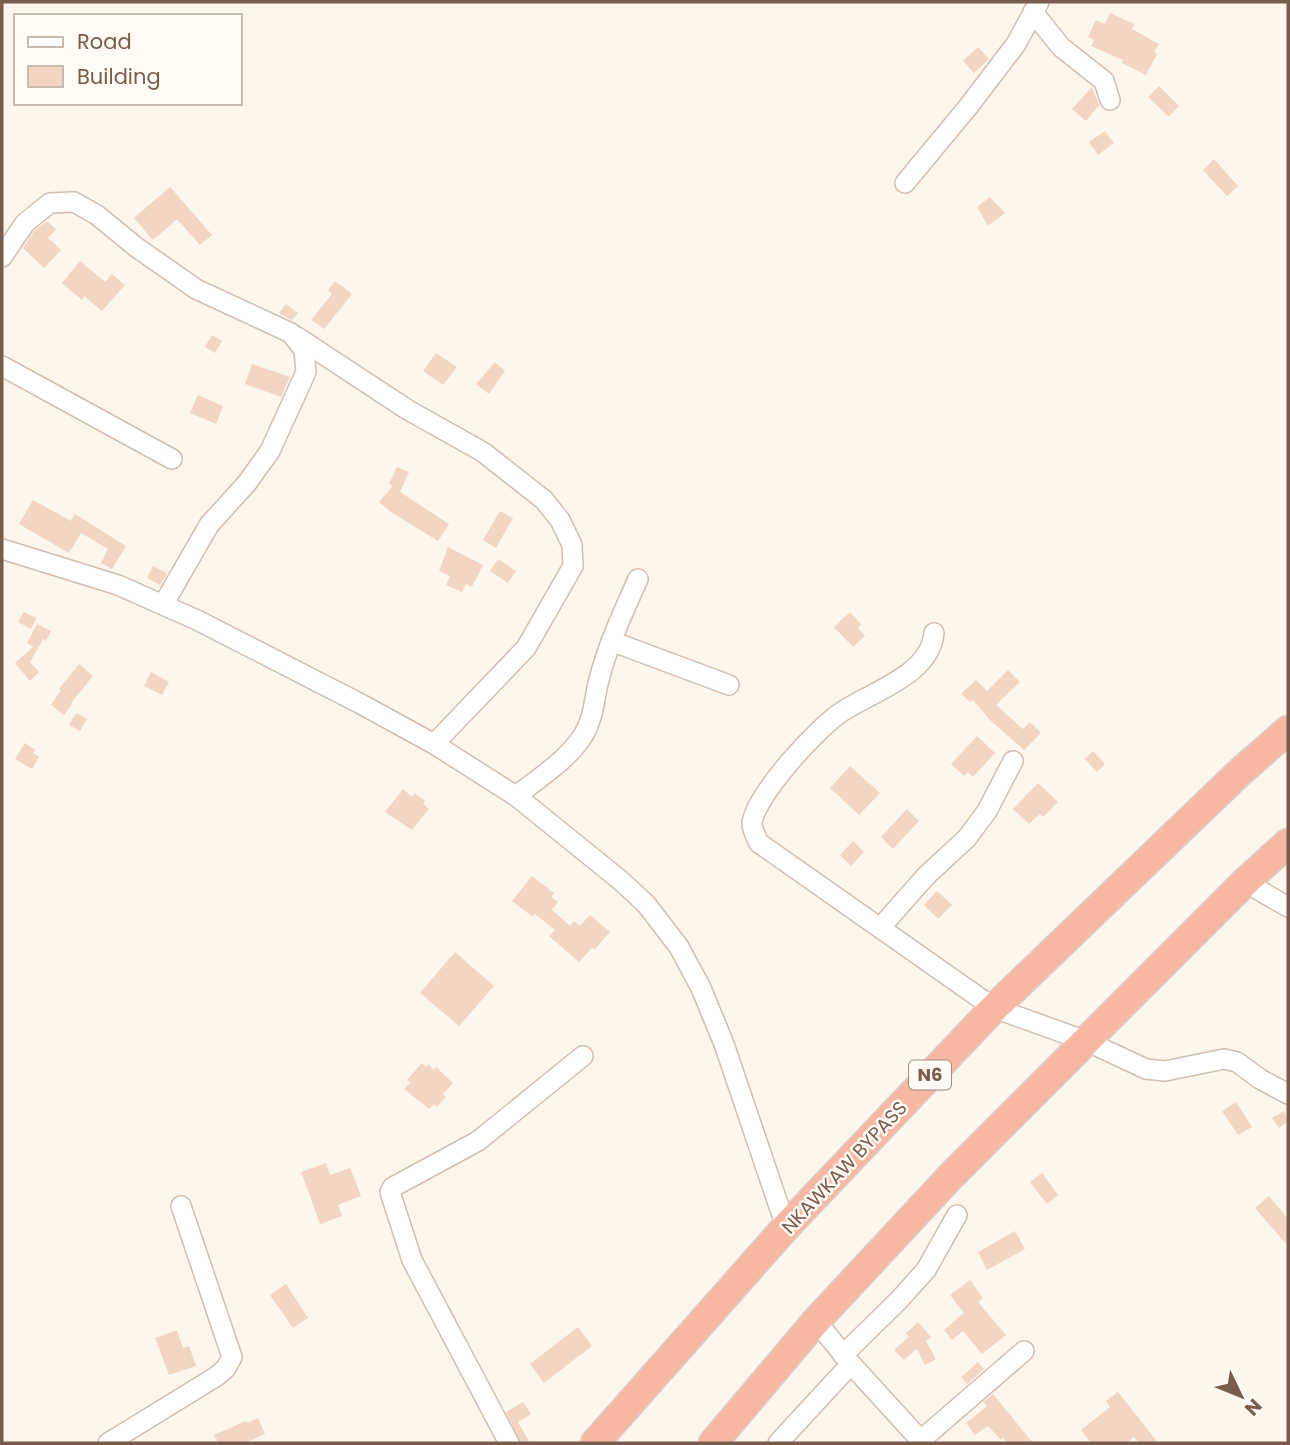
<svg xmlns="http://www.w3.org/2000/svg" width="1290" height="1445" font-family="Poppins,sans-serif">
	<rect width="100%" height="100%" fill="#fdf6ec"/>
	<g fill="#f3d5c3">
		<path d="M 1110,13 L 1134,24 L 1132,29 L 1159,44 L 1154,52 L 1157,54 L 1146,75 L 1122,63 L 1123,60 L 1091,46 L 1094,40 L 1088,37 L 1096,20 L 1105,24 Z"/>
		<path d="M 978,47 L 989,59 L 974,73 L 963,61 Z"/>
		<path d="M 1159,86 L 1179,106 L 1169,117 L 1148,97 Z"/>
		<path d="M 1092,87 L 1099,105 L 1086,121 L 1072,109 Z"/>
		<path d="M 1105,131 L 1114,143 L 1098,155 L 1089,142 Z"/>
		<path d="M 1214,159 L 1238,186 L 1227,196 L 1203,170 Z"/>
		<path d="M 170,187 L 212,235 L 200,245 L 177,219 L 153,240 L 134,218 Z"/>
		<path d="M 990,197 L 1005,213 L 988,226 L 977,207 Z"/>
		<path d="M 47,221 L 56,229 L 48,238 L 61,250 L 44,268 L 23,248 L 34,231 Z"/>
		<path d="M 80,261 L 105,282 L 112,274 L 125,285 L 102,311 L 84,296 L 82,300 L 62,283 Z"/>
		<path d="M 335,281 L 352,294 L 324,329 L 311,320 L 332,294 L 328,290 Z"/>
		<path d="M 286,304 L 298,313 L 292,320 L 279,313 Z"/>
		<path d="M 212,335 L 222,341 L 215,353 L 205,347 Z"/>
		<path d="M 436,353 L 457,367 L 443,385 L 423,371 Z"/>
		<path d="M 495,362 L 505,371 L 489,394 L 476,384 Z"/>
		<path d="M 252,364 L 290,377 L 281,397 L 245,384 Z"/>
		<path d="M 198,395 L 223,406 L 216,424 L 190,413 Z"/>
		<path d="M 397,467 L 409,472 L 400,492 L 449,524 L 438,541 L 391,512 L 379,502 L 393,486 L 389,484 Z"/>
		<path d="M 33,500 L 71,521 L 75,514 L 126,546 L 112,569 L 101,563 L 108,549 L 81,533 L 69,553 L 19,524 Z"/>
		<path d="M 500,511 L 513,518 L 496,548 L 483,540 Z"/>
		<path d="M 448,547 L 483,565 L 472,587 L 466,584 L 462,592 L 446,585 L 450,576 L 439,571 Z"/>
		<path d="M 498,559 L 516,571 L 508,583 L 490,571 Z"/>
		<path d="M 153,566 L 167,573 L 160,585 L 147,578 Z"/>
		<path d="M 24,612 L 36,618 L 31,629 L 18,622 Z"/>
		<path d="M 850,612 L 861,624 L 858,628 L 865,636 L 853,647 L 834,627 Z"/>
		<path d="M 37,624 L 51,631 L 46,641 L 43,639 L 30,662 L 39,672 L 30,681 L 15,663 L 33,647 L 27,643 Z"/>
		<path d="M 79,664 L 93,676 L 71,703 L 72,704 L 64,715 L 51,705 L 61,690 L 59,689 Z"/>
		<path d="M 1008,670 L 1020,682 L 996,705 L 1023,729 L 1030,722 L 1041,733 L 1024,750 L 990,720 L 973,700 L 970,702 L 961,694 L 976,680 L 987,691 Z"/>
		<path d="M 151,672 L 169,682 L 162,695 L 144,686 Z"/>
		<path d="M 76,713 L 87,719 L 80,731 L 69,725 Z"/>
		<path d="M 977,736 L 995,753 L 973,777 L 968,772 L 964,776 L 951,764 Z"/>
		<path d="M 25,743 L 35,750 L 33,753 L 39,757 L 32,769 L 15,759 Z"/>
		<path d="M 1093,751 L 1105,764 L 1097,772 L 1085,759 Z"/>
		<path d="M 850,766 L 880,793 L 859,815 L 830,788 Z"/>
		<path d="M 1038,783 L 1058,802 L 1043,817 L 1040,814 L 1029,824 L 1013,809 Z"/>
		<path d="M 403,789 L 412,797 L 415,793 L 425,801 L 423,804 L 429,809 L 412,830 L 385,812 Z"/>
		<path d="M 907,809 L 919,821 L 893,849 L 881,837 Z"/>
		<path d="M 853,841 L 864,852 L 851,866 L 840,855 Z"/>
		<path d="M 532,876 L 554,893 L 551,897 L 558,902 L 552,910 L 570,926 L 574,921 L 580,926 L 590,915 L 610,932 L 594,950 L 592,948 L 579,962 L 549,936 L 555,930 L 535,914 L 533,917 L 512,901 Z"/>
		<path d="M 937,891 L 952,905 L 938,919 L 924,905 Z"/>
		<path d="M 455,952 L 494,986 L 459,1026 L 420,993 Z"/>
		<path d="M 422,1063 L 426,1067 L 428,1064 L 434,1070 L 436,1067 L 453,1083 L 443,1094 L 446,1097 L 437,1107 L 434,1104 L 429,1109 L 404,1089 L 410,1083 L 407,1080 Z"/>
		<path d="M 1236,1102 L 1252,1127 L 1238,1135 L 1222,1111 Z"/>
		<path d="M 1284,1111 L 1288,1122 L 1279,1128 L 1272,1118 Z"/>
		<path d="M 326,1163 L 330,1175 L 350,1168 L 361,1196 L 338,1205 L 342,1216 L 320,1224 L 301,1172 Z"/>
		<path d="M 1042,1173 L 1058,1195 L 1047,1204 L 1030,1182 Z"/>
		<path d="M 1269,1196 L 1288,1219 L 1288,1246 L 1255,1208 Z"/>
		<path d="M 1015,1231 L 1025,1249 L 987,1270 L 978,1252 Z"/>
		<path d="M 970,1280 L 983,1298 L 978,1302 L 1006,1335 L 982,1354 L 963,1331 L 952,1340 L 944,1330 L 964,1313 L 950,1295 Z"/>
		<path d="M 286,1284 L 308,1318 L 293,1328 L 270,1295 Z"/>
		<path d="M 918,1322 L 931,1337 L 926,1341 L 936,1359 L 925,1365 L 917,1349 L 904,1360 L 894,1350 L 909,1337 L 906,1333 Z"/>
		<path d="M 578,1327 L 592,1346 L 544,1383 L 530,1364 Z"/>
		<path d="M 177,1330 L 183,1348 L 189,1346 L 196,1366 L 169,1375 L 155,1338 Z"/>
		<path d="M 978,1362 L 984,1369 L 967,1384 L 961,1377 Z"/>
		<path d="M 1118,1392 L 1145,1426 L 1158,1443 L 1139,1443 L 1134,1437 L 1127,1443 L 1091,1443 L 1081,1430 L 1110,1407 L 1106,1401 Z"/>
		<path d="M 993,1394 L 1015,1421 L 1033,1443 L 1007,1443 L 1003,1438 L 1001,1440 L 988,1426 L 975,1435 L 966,1423 L 987,1406 L 983,1402 Z"/>
		<path d="M 523,1402 L 531,1414 L 518,1422 L 530,1443 L 521,1443 L 506,1412 Z"/>
		<path d="M 258,1418 L 265,1434 L 245,1443 L 218,1443 L 214,1435 L 246,1421 L 247,1423 Z"/>
	</g>
	<g fill="none" stroke-linecap="round" stroke-linejoin="round">
		<g stroke="#d1beb0" stroke-width="22">
			<g id="minor">
				<path d="M 1033,12 L 1061,47 L 1104,81 L 1110,100"/>
				<path d="M 905,183 L 968,107 L 1016,44 L 1039,2"/>
				<path d="M 2,257 L 25,223 L 50,203 L 74,202 L 97,215 L 136,247 L 196,289 L 291,333 L 304,350 L 306,372 L 270,451 L 247,483 L 209,525 L 163,605"/>
				<path d="M 297,337 L 408,410 L 483,452 L 544,500 L 560,520 L 572,545 L 573,566 L 526,648 L 434,744"/>
				<path d="M 2,366 L 172,459"/>
				<path d="M 2,549 L 118,585 L 197,620 L 361,704 L 434,744 L 516,796 L 620,880 L 646,904 L 679,947 L 701,988 L 724,1044 L 786,1227"/>
				<path d="M 934,633 C 930,675 873,691 843,711 C 819,726 756,794 752,823 C 752,830 756,837 759,843 L 994,1008 L 1086,1041 L 1146,1069 L 1165,1071 L 1224,1059 L 1237,1062 L 1260,1079 L 1288,1094"/>
				<path d="M 611,641 L 729,685"/>
				<path d="M 516,796 C 539,778 569,759 584,734 C 595,715 594,696 600,676 C 609,642 624,611 638,579"/>
				<path d="M 1245,882 L 1288,907"/>
				<path d="M 880,928 L 926,876 L 967,838 L 987,811 L 1013,761"/>
				<path d="M 816,1321 L 851,1364 L 923,1443"/>
				<path d="M 843,1355 L 899,1300 L 926,1270 L 957,1215"/>
				<path d="M 921,1440 L 1024,1351"/>
				<path d="M 108,1443 L 217,1376 L 226,1368 L 232,1357 L 181,1206"/>
				<path d="M 509,1443 L 412,1260 L 390,1192 L 393,1187 L 478,1141 L 583,1056"/>
				<path d="M 778,1443 L 851,1364"/>
			</g>
		</g>
		<g stroke="#dad1cd" stroke-width="31">
			<g id="highway">
				<path d="M 595,1443 L 786,1227 L 994,1008 L 1239,773 L 1288,730"/>
				<path d="M 713,1443 L 816,1321 L 951,1176 L 1245,882 L 1288,843"/>
			</g>
		</g>
		<use href="#minor" stroke="#fff" stroke-width="19"/>
		<use href="#highway" stroke="#f7b7a3" stroke-width="28"/>
	</g>
	<g text-anchor="middle" stroke-width="5" stroke-linejoin="round" paint-order="stroke">
		<rect fill="#fffaf3" stroke="#a28b7f" stroke-width="2" x="909" y="1060.5" width="42" height="29" rx="5"/>
		<g font-size="18" font-weight="bold" fill="#7a5c4d">
			<text x="930" y="1081">N6</text>
		</g>
		<g font-size="19" fill="#7a5c4d" stroke="#fffaf3">
			<text transform="translate(844 1167) rotate(-47)" y="7">NKAWKAW BYPASS</text>
		</g>
	</g>
	<rect width="1290" height="1445" fill="none" stroke="#7a5c4d" stroke-width="7"/>
	<rect x="14" y="14" width="228" height="91" fill="#fffaf3" stroke="#cabbb1" stroke-width="2"/>
	<rect x="28" y="37" width="35" height="10" fill="#ffffff" stroke="#cabbb1" stroke-width="2"/>
	<text x="77" y="49" font-size="21" fill="#7a5c4d">Road</text>
	<rect x="28" y="66" width="35" height="21" fill="#f3d5c3" stroke="#cabbb1" stroke-width="2"/>
	<text x="77" y="84" font-size="21" fill="#7a5c4d">Building</text>
	<g transform="translate(1241 1396) rotate(133)" stroke="#fffaf3" stroke-width="5" paint-order="stroke">
	<path d="M0-5L12 26L0 18L-12 26Z" fill="#7a5c4d"/>
	<text y="-10" font-size="19" font-weight="bold" text-anchor="middle" fill="#7a5c4d">N</text>
	</g>
</svg>
